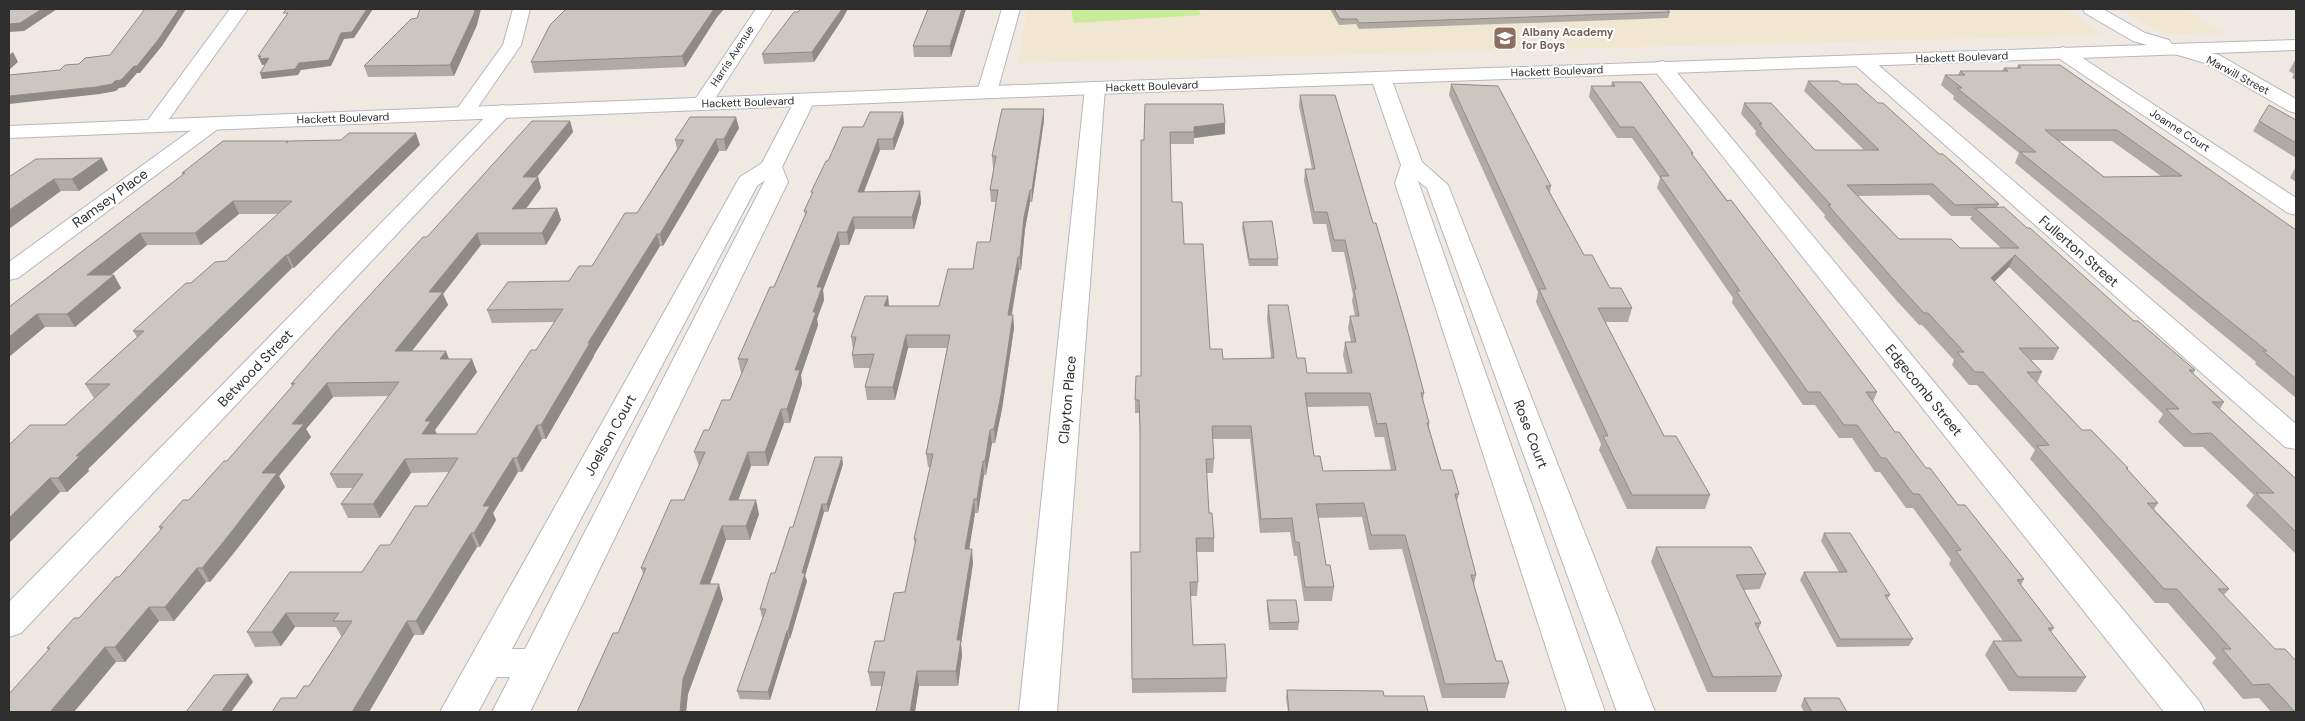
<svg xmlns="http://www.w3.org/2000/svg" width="2305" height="721" font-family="'DM Sans',sans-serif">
	<rect width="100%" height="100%" fill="#efe9e1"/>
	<g fill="#f0e6d1">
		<path d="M 1028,9 L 2065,9 L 2105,35 L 1018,63 Z"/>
		<path d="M 2120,9 L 2181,9 L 2226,33 L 2171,34 L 2155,29 Z"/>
	</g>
	<path fill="#c9ec9a" d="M 1071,9 L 1198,9 L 1201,15 L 1074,23 Z"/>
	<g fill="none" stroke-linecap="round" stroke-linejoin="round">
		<g stroke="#b4b7c1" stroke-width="2">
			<g id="street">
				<path d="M 513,9 L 530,9 L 521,45 L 471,117 L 464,119 L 457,117 L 454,113 L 503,45 Z"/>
				<path d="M 756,9 L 773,9 L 709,108 L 702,110 L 695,108 L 692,104 Z"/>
				<path d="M 1002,9 L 1020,9 L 997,92 L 994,96 L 987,98 L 980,96 L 977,92 Z"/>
				<path d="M 2177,44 L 2219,55 L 2296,99 L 2296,113 L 2289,111 L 2205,63 L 2171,53 L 2168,49 L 2171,45 Z"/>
				<path d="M 2063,47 L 2069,49 L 2296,198 L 2296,215 L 2288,213 L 2057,57 L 2054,53 L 2057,49 Z"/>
				<path d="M 1862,55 L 1869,57 L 2296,424 L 2296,449 L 2285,447 L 1855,65 L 1853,61 L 1855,57 Z"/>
				<path d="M 1662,61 L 1669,63 L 2199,701 L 2205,712 L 2164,712 L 1655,71 L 1653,67 L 1655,63 Z"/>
				<path d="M 1381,72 L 1388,74 L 1391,78 L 1422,162 L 1448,185 L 1655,712 L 1617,712 L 1427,188 L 1418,181 L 1605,712 L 1567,712 L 1395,183 L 1401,165 L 1371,78 L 1374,74 Z"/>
				<path d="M 1095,82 L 1102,84 L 1105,88 L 1057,712 L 1019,712 L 1085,88 L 1088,84 Z"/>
				<path d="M 805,94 L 812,96 L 815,100 L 782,167 L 788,182 L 530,712 L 492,712 L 510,677 L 497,677 L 478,712 L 440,712 L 737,182 L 740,177 L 762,163 L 795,100 L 798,96 ZM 765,180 L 525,649 L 512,649 L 757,186 Z"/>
				<path d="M 502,105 L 509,107 L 512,111 L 509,115 L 21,633 L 9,637 L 9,602 L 495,107 Z"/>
				<path d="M 212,118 L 219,120 L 222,124 L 219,128 L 18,278 L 9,280 L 9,262 L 205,120 Z"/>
			</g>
		</g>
		<g stroke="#b4b7c1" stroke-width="2">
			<path id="secondary" d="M 230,9 L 248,9 L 169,119 L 1095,82 L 2147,45 L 2133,41 L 2085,13 L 2083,9 L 2103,9 L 2145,33 L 2169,40 L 2172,44 L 2296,40 L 2296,50 L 1095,94 L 9,138 L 9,126 L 148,120 Z"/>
		</g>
		<use href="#street" fill="#fff" fill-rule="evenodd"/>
		<use href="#secondary" fill="#fff" fill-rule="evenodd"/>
	</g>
	<g fill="#afaba4" fill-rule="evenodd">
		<path d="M 566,9 L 724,9 L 717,17 L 685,67 L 534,73 L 531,62 Z"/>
		<path d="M 928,9 L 966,9 L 951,57 L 914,57 L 913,46 Z"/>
		<path d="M 1330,9 L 1666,9 L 1670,12 L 1668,18 L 1359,29 L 1356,24 L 1339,25 Z"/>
		<path d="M 798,12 L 843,18 L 814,62 L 764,64 L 762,54 Z"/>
		<path d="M 417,18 L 477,25 L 454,76 L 368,77 L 364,66 Z"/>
		<path d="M 2295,60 L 2296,60 L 2296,80 L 2292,78 L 2294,74 L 2289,71 Z"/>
		<path d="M 2018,65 L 2296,230 L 2296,398 L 2255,364 L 2256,362 L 2015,163 L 2019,153 L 1953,99 L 1954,96 L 1941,85 L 1945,75 L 1958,75 L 1960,71 L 2002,71 L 2004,68 L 2017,68 ZM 2058,141 L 2112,141 L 2161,176 L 2104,177 Z"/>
		<path d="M 1808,81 L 1842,84 L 1878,103 L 1999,204 L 1997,207 L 2134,321 L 2195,370 L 2193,374 L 2224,402 L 2220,409 L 2296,479 L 2296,554 L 2246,506 L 2254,495 L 2203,447 L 2184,447 L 2158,422 L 2163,414 L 2009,267 L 1994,282 L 2059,348 L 2053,360 L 2031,360 L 2042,372 L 2037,383 L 2082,430 L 2128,468 L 2127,470 L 2158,503 L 2154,509 L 2229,589 L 2224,595 L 2296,712 L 2271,712 L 2259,698 L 2243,699 L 2212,663 L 2216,658 L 2168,603 L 2155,603 L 2030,459 L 2035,450 L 1977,385 L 1969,385 L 1952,365 L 1954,360 L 1922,325 L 1919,325 L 1896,300 L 1824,217 L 1825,215 L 1778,161 L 1755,134 L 1756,131 L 1741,114 L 1744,103 L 1815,150 L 1864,150 L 1804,91 ZM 1929,195 L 1951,216 L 1972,216 L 1970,219 L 2001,248 L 1960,248 L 1899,239 L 1858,196 Z"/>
		<path d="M 1612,82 L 1693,153 L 1693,156 L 1877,392 L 1873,402 L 1895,432 L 1958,505 L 2024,579 L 2021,585 L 2054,628 L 2051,632 L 2086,677 L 2076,692 L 2009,691 L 1985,655 L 1993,641 L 2003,641 L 1949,564 L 1951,560 L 1913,508 L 1906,508 L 1880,472 L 1875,472 L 1852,438 L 1839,438 L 1815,405 L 1803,405 L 1732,303 L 1733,298 L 1657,188 L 1660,178 L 1632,138 L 1617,138 L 1589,97 L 1591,86 L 1611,86 Z"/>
		<path d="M 1451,84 L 1551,186 L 1550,193 L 1584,255 L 1610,288 L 1632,308 L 1628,322 L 1605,322 L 1664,436 L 1710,495 L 1705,509 L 1627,509 L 1599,450 L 1601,444 L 1536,302 L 1538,292 L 1449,95 Z"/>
		<path d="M 1300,95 L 1373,223 L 1424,393 L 1423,400 L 1429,423 L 1429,427 L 1441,470 L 1459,494 L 1457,501 L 1476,575 L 1474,585 L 1496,661 L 1509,683 L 1505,698 L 1442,698 L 1402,549 L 1369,550 L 1362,517 L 1318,518 L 1326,565 L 1334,587 L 1332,601 L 1304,601 L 1297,556 L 1294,556 L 1290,532 L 1260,533 L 1250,439 L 1212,439 L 1214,459 L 1213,473 L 1206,473 L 1209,513 L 1214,538 L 1214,552 L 1197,552 L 1198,582 L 1197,596 L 1190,596 L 1193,645 L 1227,678 L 1226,692 L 1132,693 L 1131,552 L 1140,552 L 1140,436 L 1139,413 L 1135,413 L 1135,400 L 1141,376 L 1144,140 L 1145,104 L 1225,134 L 1194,138 L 1194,144 L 1170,144 L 1172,202 L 1184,244 L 1210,349 L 1223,359 L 1271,358 L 1267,318 L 1268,305 L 1297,358 L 1307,373 L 1347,373 L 1343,355 L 1345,342 L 1351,342 L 1348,328 L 1350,316 L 1355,316 L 1352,301 L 1353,295 L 1344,252 L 1332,252 L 1326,224 L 1313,224 L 1304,181 L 1305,169 L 1312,169 L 1299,106 ZM 1368,406 L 1375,437 L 1384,437 L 1391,470 L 1323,471 L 1314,456 L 1307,407 Z"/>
		<path d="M 1044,120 L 1032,202 L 1030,202 L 1025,229 L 1021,270 L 1019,270 L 1012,315 L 1013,315 L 1014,328 L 1002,409 L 995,443 L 992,443 L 986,475 L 984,475 L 978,513 L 975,513 L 969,549 L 973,563 L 961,644 L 962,655 L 958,686 L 919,686 L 915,712 L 876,712 L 882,686 L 871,686 L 868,672 L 884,641 L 905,592 L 915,546 L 914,539 L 930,467 L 928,467 L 926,454 L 947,348 L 908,348 L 895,400 L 867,400 L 865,387 L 870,368 L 854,368 L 852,355 L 853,350 L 851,337 L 888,296 L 889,306 L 939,306 L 973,269 L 990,242 L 996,202 L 991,202 L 990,190 L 994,168 L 993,168 L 992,156 Z"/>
		<path d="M 2296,120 L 2296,158 L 2253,131 L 2259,121 Z"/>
		<path d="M 570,121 L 573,132 L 537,177 L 538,177 L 541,188 L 526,209 L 557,208 L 561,220 L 546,245 L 481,245 L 443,294 L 448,305 L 411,351 L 449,359 L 477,372 L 435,430 L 437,434 L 476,434 L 536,350 L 554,322 L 492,323 L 487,310 L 569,281 L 592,266 L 637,213 L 677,149 L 675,140 L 739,128 L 726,151 L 719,151 L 663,246 L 660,246 L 594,355 L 594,356 L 546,439 L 542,439 L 522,472 L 518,472 L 493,513 L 496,520 L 480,547 L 477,547 L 423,635 L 414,635 L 369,712 L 272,712 L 296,698 L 309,686 L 342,636 L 341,636 L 336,627 L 295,627 L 281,646 L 255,647 L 247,632 L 362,572 L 390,545 L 427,506 L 449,472 L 411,473 L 380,518 L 348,518 L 341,504 L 353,488 L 337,488 L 330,474 L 389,396 L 333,397 L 306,429 L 311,437 L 279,476 L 285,487 L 233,554 L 210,582 L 206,582 L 174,621 L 159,621 L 125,662 L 116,662 L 48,650 L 47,648 L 79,618 L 119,577 L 161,530 L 159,527 L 189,500 L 227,461 L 293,387 L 291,384 L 427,237 Z"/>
		<path d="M 904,123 L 894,150 L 880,150 L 864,192 L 920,191 L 921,203 L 914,229 L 855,229 L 849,245 L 840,245 L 823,290 L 824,300 L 817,319 L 818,325 L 801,375 L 802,384 L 790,423 L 784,423 L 768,466 L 751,466 L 738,500 L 759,514 L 750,540 L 726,540 L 710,584 L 723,599 L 688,694 L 686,712 L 577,712 L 618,633 L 643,574 L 641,568 L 684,500 L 699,466 L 694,452 L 730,400 L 742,373 L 741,373 L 738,359 L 774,287 L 805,215 L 804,211 L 812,195 L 811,192 L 828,161 L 863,127 Z"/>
		<path d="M 288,142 L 420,145 L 294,268 L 292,268 L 88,469 L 89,471 L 67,492 L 60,492 L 9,543 L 65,425 L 95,398 L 94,398 L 85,384 L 137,337 L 133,331 L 191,283 L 226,261 L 279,214 L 239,214 L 201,245 L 147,245 L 111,275 L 114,275 L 121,288 L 75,327 L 45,327 L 9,307 L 183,175 L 182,173 Z"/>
		<path d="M 36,159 L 108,170 L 79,191 L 61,191 Z"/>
		<path d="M 2296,166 L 2296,182 L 2290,178 Z"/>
		<path d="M 1243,222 L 1278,259 L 1278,266 L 1249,266 L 1242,228 Z"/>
		<path d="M 843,464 L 828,512 L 824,512 L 805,576 L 807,581 L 790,639 L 789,639 L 770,700 L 740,699 L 737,691 L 763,617 L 762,617 L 760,609 L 775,573 L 793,527 Z"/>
		<path d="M 1824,533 L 1890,595 L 1887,599 L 1913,639 L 1909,646 L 1837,647 L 1800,580 L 1804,572 L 1839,572 L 1821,541 Z"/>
		<path d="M 1656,547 L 1766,574 L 1760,589 L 1744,590 L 1761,623 L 1758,630 L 1782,676 L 1776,692 L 1707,692 L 1651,562 Z"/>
		<path d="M 1267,600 L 1299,622 L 1298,630 L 1269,630 L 1267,608 Z"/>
		<path d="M 1287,690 L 1384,696 L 1428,712 L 1288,712 L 1286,698 Z"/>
		<path d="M 1804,698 L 1847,712 L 1804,712 L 1801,706 Z"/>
	</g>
	<g fill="#8e8b86">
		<path d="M 42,9 L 57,9 L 24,31 L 9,32 L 9,24 Z"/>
		<path d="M 179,9 L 186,9 L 162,46 L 140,73 L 137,73 L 125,87 L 119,88 L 116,91 L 100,94 L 9,104 L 9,96 L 96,87 Z"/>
		<path d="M 367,9 L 373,9 L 354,38 L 344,39 L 331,66 L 301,70 L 298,75 L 262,79 L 260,73 L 299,63 L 341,33 Z"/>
		<path d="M 475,9 L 481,9 L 477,25 L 454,76 L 450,65 Z"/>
		<path d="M 714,9 L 724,9 L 717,17 L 685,67 L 682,56 Z"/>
		<path d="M 842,9 L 848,9 L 843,18 L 814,62 L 812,52 Z"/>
		<path d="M 962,9 L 966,9 L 951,57 L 950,46 Z"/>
		<path d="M 13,52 L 18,62 L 9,70 L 9,55 Z"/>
		<path d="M 258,56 L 261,56 L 269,58 L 272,64 L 262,65 Z"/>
		<path d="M 1044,109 L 1044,120 L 1032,202 L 1032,190 Z"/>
		<path d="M 903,112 L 904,123 L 894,150 L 893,139 Z"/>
		<path d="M 736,117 L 739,128 L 726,151 L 724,139 Z"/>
		<path d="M 570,121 L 573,132 L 527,189 L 523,177 Z"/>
		<path d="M 1225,123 L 1225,134 L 1194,138 L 1194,127 Z"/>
		<path d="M 416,133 L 420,145 L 294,268 L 288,255 Z"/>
		<path d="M 716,139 L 719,151 L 663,246 L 660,234 Z"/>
		<path d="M 878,139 L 880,150 L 859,204 L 858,192 Z"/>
		<path d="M 102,158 L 108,170 L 79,191 L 72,179 Z"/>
		<path d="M 538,177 L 541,188 L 516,222 L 512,209 Z"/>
		<path d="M 54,179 L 61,191 L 9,229 L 9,210 Z"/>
		<path d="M 1030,190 L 1030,202 L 1025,229 L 1021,270 L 1020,257 L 1024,217 Z"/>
		<path d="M 920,191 L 921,203 L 914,229 L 912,217 Z"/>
		<path d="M 233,201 L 239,214 L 201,245 L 195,233 Z"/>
		<path d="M 557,208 L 561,220 L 546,245 L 542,233 Z"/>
		<path d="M 853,217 L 855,229 L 849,245 L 847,232 Z"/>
		<path d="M 838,232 L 840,245 L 823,290 L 824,300 L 817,319 L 818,325 L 801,375 L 802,384 L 790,423 L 787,409 L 795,370 L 813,312 L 817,287 Z"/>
		<path d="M 140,233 L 147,245 L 95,288 L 87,275 Z"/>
		<path d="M 477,233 L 481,245 L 443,294 L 448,305 L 401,365 L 395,351 L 429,292 Z"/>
		<path d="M 657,234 L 660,246 L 594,355 L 594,356 L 546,439 L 541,425 L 588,343 Z"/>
		<path d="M 286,255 L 292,268 L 88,469 L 89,471 L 67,492 L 58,478 L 76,456 Z"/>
		<path d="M 2015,255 L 2009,267 L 1986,290 L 1991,278 Z"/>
		<path d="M 1018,257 L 1019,270 L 1009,328 L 1008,315 Z"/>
		<path d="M 114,275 L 121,288 L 75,327 L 67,314 Z"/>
		<path d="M 888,296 L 889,309 L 884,306 Z"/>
		<path d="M 37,314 L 45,327 L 9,357 L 9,337 Z"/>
		<path d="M 1013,315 L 1014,328 L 1002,409 L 995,443 L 994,429 Z"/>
		<path d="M 906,335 L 908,348 L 895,400 L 893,387 Z"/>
		<path d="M 446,351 L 451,364 L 440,359 Z"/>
		<path d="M 472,359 L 477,372 L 435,430 L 437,435 L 422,434 L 425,421 Z"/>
		<path d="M 327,383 L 333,397 L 306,429 L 311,437 L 279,476 L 285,487 L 233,554 L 210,582 L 202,568 L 262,473 L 292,424 Z"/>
		<path d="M 781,409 L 784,423 L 768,466 L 765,452 Z"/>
		<path d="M 537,425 L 542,439 L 522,472 L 517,458 Z"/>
		<path d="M 990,430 L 992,443 L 986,475 L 985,461 Z"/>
		<path d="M 748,452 L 751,466 L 733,514 L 729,500 Z"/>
		<path d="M 842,457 L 843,464 L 828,512 L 827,504 Z"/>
		<path d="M 513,458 L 518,472 L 493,513 L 496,520 L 480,547 L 474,533 L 483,506 Z"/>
		<path d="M 405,459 L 411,473 L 380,518 L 373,504 Z"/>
		<path d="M 983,461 L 984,475 L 978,513 L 977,499 Z"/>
		<path d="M 50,478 L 60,492 L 9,543 L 9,518 Z"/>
		<path d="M 974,499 L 975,513 L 967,563 L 965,549 Z"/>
		<path d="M 756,500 L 759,514 L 750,540 L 746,526 Z"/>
		<path d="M 822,504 L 824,512 L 805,576 L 807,581 L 790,639 L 788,631 L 802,573 Z"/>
		<path d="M 722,526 L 726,540 L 704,599 L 700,584 Z"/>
		<path d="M 471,533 L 477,547 L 423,635 L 416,621 Z"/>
		<path d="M 972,549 L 973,563 L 961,644 L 962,655 L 958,686 L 956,671 L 957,640 Z"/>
		<path d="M 197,568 L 206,582 L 174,621 L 165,607 Z"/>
		<path d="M 719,584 L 723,599 L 688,694 L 686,712 L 680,712 L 683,679 Z"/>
		<path d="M 149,607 L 159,621 L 125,662 L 115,647 Z"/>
		<path d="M 286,613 L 295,627 L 281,646 L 272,632 Z"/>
		<path d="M 407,621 L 414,635 L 369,712 L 352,712 Z"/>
		<path d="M 787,631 L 789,639 L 770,700 L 768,692 Z"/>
		<path d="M 105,647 L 116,662 L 74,712 L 50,712 Z"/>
		<path d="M 917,671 L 919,686 L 915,712 L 910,712 Z"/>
		<path d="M 248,674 L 253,682 L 231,712 L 221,712 Z"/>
	</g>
	<g fill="#cbc7bf" stroke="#8e8b86" fill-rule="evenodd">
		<path d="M 9,9 L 42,9 L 20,23 L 9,24 Z"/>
		<path d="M 145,9 L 179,9 L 158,40 L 137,66 L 134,66 L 121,80 L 115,81 L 112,84 L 96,87 L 9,96 L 9,75 L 60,70 L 65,65 L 79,64 L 85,58 L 110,55 Z"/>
		<path d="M 287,9 L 367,9 L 352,32 L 341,33 L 329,60 L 299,63 L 295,69 L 260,73 L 269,58 L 259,59 L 261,56 L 258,56 L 288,13 L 283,13 Z"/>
		<path d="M 420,9 L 475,9 L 474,14 L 450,65 L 364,66 L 411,19 L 417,18 Z"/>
		<path d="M 566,9 L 714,9 L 682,56 L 531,62 L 550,25 Z"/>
		<path d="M 801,9 L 842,9 L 812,52 L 762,54 L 794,12 L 798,12 Z"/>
		<path d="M 928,9 L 962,9 L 950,46 L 913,46 Z"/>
		<path d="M 1334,9 L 1666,9 L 1670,12 L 1359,23 L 1357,19 L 1340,19 Z"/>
		<path d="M 2018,65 L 2060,65 L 2296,230 L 2296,379 L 2263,351 L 2267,351 L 2020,152 L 2036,152 L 1957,88 L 1962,88 L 1945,75 L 1965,75 L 1960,71 L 2008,71 L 2004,68 L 2021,68 ZM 2045,130 L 2117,130 L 2182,176 L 2104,177 Z"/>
		<path d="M 1808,81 L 1838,81 L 1842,84 L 1857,84 L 1878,103 L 1883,103 L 1939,154 L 1943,154 L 1999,204 L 1955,205 L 1933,184 L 1847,185 L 1899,239 L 1951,239 L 1960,248 L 2019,248 L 1975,208 L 2004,207 L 2027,228 L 2030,228 L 2134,321 L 2138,321 L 2195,370 L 2189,370 L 2224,402 L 2212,402 L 2296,479 L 2296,532 L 2256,493 L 2274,493 L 2211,433 L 2192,434 L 2166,409 L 2179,409 L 2015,255 L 1991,278 L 2059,348 L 2019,348 L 2042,372 L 2027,372 L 2082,430 L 2091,430 L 2128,468 L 2126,468 L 2158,503 L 2147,503 L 2229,589 L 2218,589 L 2275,649 L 2285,649 L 2296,661 L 2296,712 L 2295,712 L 2269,684 L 2253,685 L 2222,649 L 2231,649 L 2177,589 L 2164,589 L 2037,446 L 2049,445 L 1983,372 L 1975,372 L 1957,352 L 1964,352 L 1928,313 L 1924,313 L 1901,288 L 1828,205 L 1831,205 L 1781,150 L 1759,124 L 1762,124 L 1744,103 L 1771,103 L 1815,150 L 1879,150 Z"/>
		<path d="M 1612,82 L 1641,82 L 1693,153 L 1691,153 L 1727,201 L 1731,200 L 1877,392 L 1866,392 L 1895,432 L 1899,432 L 1926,468 L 1930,468 L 1958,505 L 1965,505 L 2024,579 L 2017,580 L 2054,628 L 2048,628 L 2086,677 L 2018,677 L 1993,641 L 2022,641 L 1956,551 L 1961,550 L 1919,494 L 1913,494 L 1886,458 L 1881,458 L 1857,425 L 1844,425 L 1820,392 L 1808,392 L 1736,291 L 1740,291 L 1660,176 L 1669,176 L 1634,127 L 1620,127 L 1591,86 L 1615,86 Z"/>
		<path d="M 1451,84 L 1498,86 L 1551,186 L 1546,186 L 1584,255 L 1592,255 L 1610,288 L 1621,288 L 1632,308 L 1598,308 L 1664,436 L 1676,436 L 1710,495 L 1632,495 L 1603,436 L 1608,436 L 1539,289 L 1546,289 Z"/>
		<path d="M 1300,95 L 1335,95 L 1373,223 L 1376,223 L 1408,333 L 1424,393 L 1421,393 L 1429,423 L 1427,423 L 1441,470 L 1452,470 L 1459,494 L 1455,494 L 1476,575 L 1471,575 L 1496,661 L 1502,661 L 1509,683 L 1445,684 L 1405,535 L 1371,535 L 1364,503 L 1316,504 L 1326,565 L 1330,565 L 1334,587 L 1305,587 L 1299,542 L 1295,542 L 1292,518 L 1261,519 L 1251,426 L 1212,426 L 1214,459 L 1206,459 L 1209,513 L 1212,513 L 1214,538 L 1196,538 L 1198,582 L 1190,582 L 1193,645 L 1225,644 L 1227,678 L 1132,679 L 1131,552 L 1140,552 L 1140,426 L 1139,400 L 1135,400 L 1136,376 L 1141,376 L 1141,140 L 1144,140 L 1145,104 L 1223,104 L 1225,123 L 1194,127 L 1194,132 L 1170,132 L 1172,202 L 1182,202 L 1184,244 L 1203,244 L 1210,349 L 1222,349 L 1223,359 L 1274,358 L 1268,305 L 1288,305 L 1297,358 L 1305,358 L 1307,373 L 1352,373 L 1345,342 L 1356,342 L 1350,316 L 1359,316 L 1354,289 L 1356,289 L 1345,240 L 1334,240 L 1327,212 L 1314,212 L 1305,169 L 1315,169 ZM 1305,393 L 1370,393 L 1377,424 L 1386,423 L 1396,470 L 1323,471 L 1320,456 L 1314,456 Z"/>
		<path d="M 2269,105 L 2296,120 L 2296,143 L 2259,121 Z"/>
		<path d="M 1002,109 L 1044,109 L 1032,190 L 1030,190 L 1024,217 L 1020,257 L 1018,257 L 1008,315 L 1013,315 L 1001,395 L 994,429 L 990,430 L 985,461 L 983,461 L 977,499 L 974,499 L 965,549 L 972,549 L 957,640 L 961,640 L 956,671 L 917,671 L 910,712 L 876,712 L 885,672 L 868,672 L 875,641 L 884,641 L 894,593 L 905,592 L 916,539 L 914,539 L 933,454 L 926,454 L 950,335 L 906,335 L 893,387 L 865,387 L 874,354 L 852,355 L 856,337 L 851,337 L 865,296 L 888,296 L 884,306 L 939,306 L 948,269 L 973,269 L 977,242 L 990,242 L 998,190 L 990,190 L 996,156 L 992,156 Z"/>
		<path d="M 870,112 L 903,112 L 893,139 L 878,139 L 858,192 L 920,191 L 912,217 L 853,217 L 847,232 L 838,232 L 817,287 L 822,287 L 813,312 L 816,312 L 795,370 L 800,370 L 787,409 L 781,409 L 765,452 L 748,452 L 729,500 L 756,500 L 746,526 L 722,526 L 700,584 L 719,584 L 683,679 L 680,712 L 577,712 L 613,633 L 618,633 L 646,568 L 641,568 L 671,500 L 684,500 L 705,452 L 694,452 L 704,430 L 709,430 L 722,400 L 730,400 L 748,359 L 738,359 L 770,287 L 774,287 L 807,211 L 804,211 L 813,192 L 811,192 L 826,161 L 828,161 L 843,127 L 863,127 Z"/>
		<path d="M 690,117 L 736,117 L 724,139 L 716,139 L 660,234 L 657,234 L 588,343 L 590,343 L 541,425 L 537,425 L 517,458 L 513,458 L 483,506 L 490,506 L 474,533 L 471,533 L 416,621 L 407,621 L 352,712 L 272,712 L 281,698 L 296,698 L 304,686 L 309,686 L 352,621 L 333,621 L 339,613 L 286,613 L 272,632 L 247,632 L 290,572 L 362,572 L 380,545 L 390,545 L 415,506 L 427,506 L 458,458 L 405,459 L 373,504 L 341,504 L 363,474 L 330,474 L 399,382 L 327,383 L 292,424 L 304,424 L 262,473 L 277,473 L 225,540 L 202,568 L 197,568 L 165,607 L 149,607 L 115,647 L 105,647 L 50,712 L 9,712 L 9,694 L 50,648 L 47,648 L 74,618 L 79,618 L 116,577 L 119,577 L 163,527 L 159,527 L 183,500 L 189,500 L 224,461 L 227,461 L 295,383 L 291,384 L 335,333 L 423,237 L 427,237 L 532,121 L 570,121 L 523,177 L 538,177 L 512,209 L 557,208 L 542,233 L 477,233 L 429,292 L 443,292 L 395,351 L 446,351 L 440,359 L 472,359 L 425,421 L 431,421 L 422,434 L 476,434 L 531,350 L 536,350 L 563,309 L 487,310 L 508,282 L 569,281 L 579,266 L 592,266 L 625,213 L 637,213 L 684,140 L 675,140 Z"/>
		<path d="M 349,133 L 416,133 L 288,255 L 286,255 L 76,456 L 80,456 L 58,478 L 50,478 L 9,518 L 9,445 L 30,425 L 65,425 L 110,384 L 85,384 L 144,331 L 133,331 L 186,283 L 191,283 L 215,262 L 226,261 L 292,201 L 233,201 L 195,233 L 140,233 L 87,275 L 114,275 L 67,314 L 37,314 L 9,337 L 9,307 L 185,173 L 182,173 L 223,141 L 288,141 L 286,143 L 289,141 L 341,140 Z"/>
		<path d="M 102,158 L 72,179 L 54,179 L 9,210 L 9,177 L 36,159 Z"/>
		<path d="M 1272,221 L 1278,259 L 1249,259 L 1243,222 Z"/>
		<path d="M 815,457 L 842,457 L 827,504 L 822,504 L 802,573 L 805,573 L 788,631 L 787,631 L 768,692 L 737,691 L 766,609 L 760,609 L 771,573 L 775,573 L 790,527 L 793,527 Z"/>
		<path d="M 1824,533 L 1850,533 L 1890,595 L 1885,595 L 1913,639 L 1840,639 L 1804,572 L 1847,572 Z"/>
		<path d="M 1656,547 L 1751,547 L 1766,574 L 1736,575 L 1761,623 L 1755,623 L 1782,676 L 1713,677 Z"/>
		<path d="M 1267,600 L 1296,600 L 1299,622 L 1270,623 Z"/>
		<path d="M 248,674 L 221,712 L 186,712 L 214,675 Z"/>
		<path d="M 1287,690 L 1383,691 L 1384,696 L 1424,696 L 1428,712 L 1289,712 Z"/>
		<path d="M 1804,698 L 1839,698 L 1847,712 L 1812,712 Z"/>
	</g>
	<defs>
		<g id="school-square" transform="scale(1.25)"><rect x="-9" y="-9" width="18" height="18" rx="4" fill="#8d6e63" stroke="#fff"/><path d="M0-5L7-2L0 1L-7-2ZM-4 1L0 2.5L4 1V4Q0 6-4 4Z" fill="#fff"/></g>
	</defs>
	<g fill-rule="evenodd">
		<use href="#school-square" x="1505" y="38"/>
	</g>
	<g text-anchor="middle" stroke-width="4" stroke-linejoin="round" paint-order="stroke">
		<g font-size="11" font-weight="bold" fill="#785e54" stroke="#fff" text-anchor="start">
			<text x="1522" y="36">Albany Academy<tspan x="1522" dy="13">for Boys</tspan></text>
		</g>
		<g font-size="11" fill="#2e2e2e" stroke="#fff">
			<text transform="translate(732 56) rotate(-57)" y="4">Harris Avenue</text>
			<text transform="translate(1962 57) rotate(-2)" y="4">Hackett Boulevard</text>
			<text transform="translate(1557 71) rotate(-2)" y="4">Hackett Boulevard</text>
			<text transform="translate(2238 75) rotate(28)" y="4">Marwill Street</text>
			<text transform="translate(1152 86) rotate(-2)" y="4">Hackett Boulevard</text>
			<text transform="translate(748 102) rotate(-2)" y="4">Hackett Boulevard</text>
			<text transform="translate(343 118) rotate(-2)" y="4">Hackett Boulevard</text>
			<text transform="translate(2180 130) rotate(33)" y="4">Joanne Court</text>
		</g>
		<g font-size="14" fill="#2e2e2e" stroke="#fff">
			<text transform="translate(110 198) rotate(-36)" y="5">Ramsey Place</text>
			<text transform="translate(2079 251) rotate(41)" y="5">Fullerton Street</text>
			<text transform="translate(255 368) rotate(-46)" y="5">Betwood Street</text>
			<text transform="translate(1924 390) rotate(51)" y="5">Edgecomb Street</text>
			<text transform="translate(1067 400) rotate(-85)" y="5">Clayton Place</text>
			<text transform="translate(1531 434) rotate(69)" y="5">Rose Court</text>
			<text transform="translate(610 435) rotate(-61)" y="5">Joelson Court</text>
		</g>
	</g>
	<rect width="2305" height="721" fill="none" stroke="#2e2e2e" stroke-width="20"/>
</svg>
